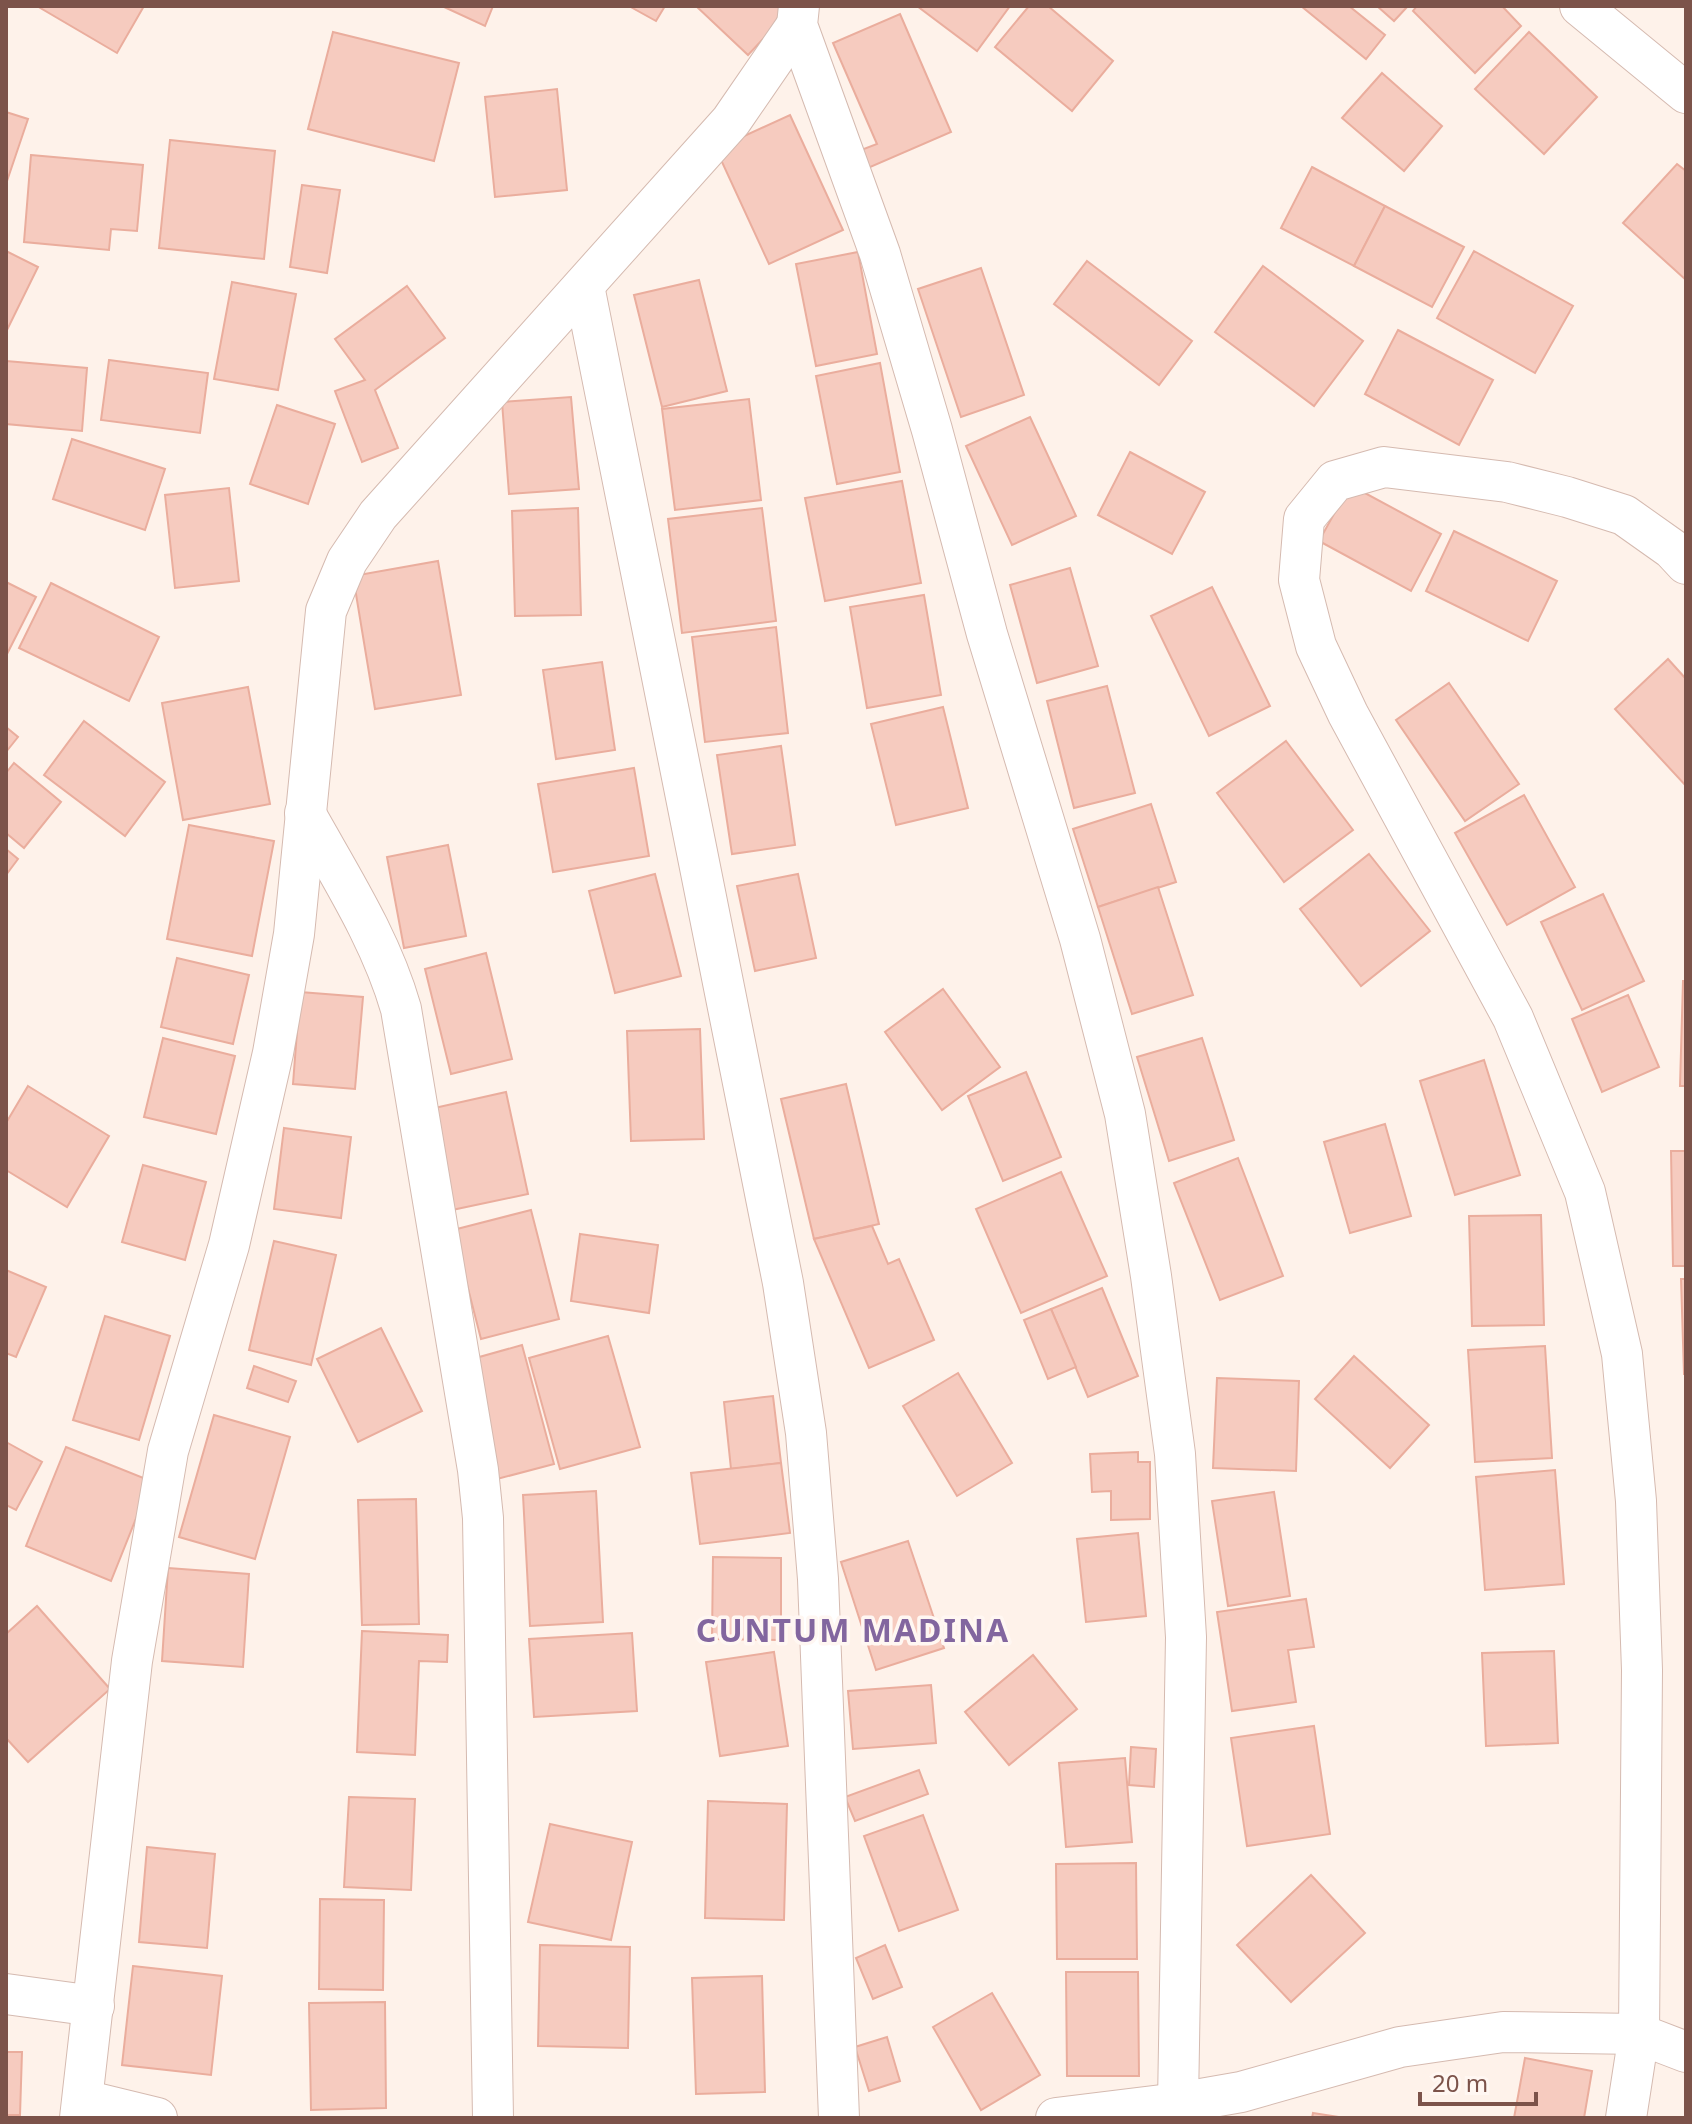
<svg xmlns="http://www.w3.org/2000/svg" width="1692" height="2124" font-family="'Noto Sans',sans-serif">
	<rect width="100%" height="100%" fill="#fef2ea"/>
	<g fill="#f6cbbf" stroke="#eaad9d" stroke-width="2">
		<path d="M 37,6 L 144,6 L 117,53 Z"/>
		<path d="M 442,6 L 493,6 L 485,26 Z"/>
		<path d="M 629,6 L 665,6 L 656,21 Z"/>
		<path d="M 696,6 L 794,6 L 748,55 Z"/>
		<path d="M 917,6 L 1010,6 L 977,51 Z"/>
		<path d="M 1029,6 L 1048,6 L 1113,61 L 1072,111 L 995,47 Z"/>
		<path d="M 1301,6 L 1349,6 L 1385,35 L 1366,59 Z"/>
		<path d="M 1377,6 L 1408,6 L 1394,21 Z"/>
		<path d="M 1417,6 L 1502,6 L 1521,26 L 1475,73 L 1413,11 Z"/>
		<path d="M 900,14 L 951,132 L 868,168 L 861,150 L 877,144 L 833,43 Z"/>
		<path d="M 333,32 L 459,63 L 434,161 L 308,129 Z"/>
		<path d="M 1529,32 L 1597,97 L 1544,154 L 1475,89 Z"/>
		<path d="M 1382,73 L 1442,126 L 1404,171 L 1342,118 Z"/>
		<path d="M 557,89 L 567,190 L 495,197 L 485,97 Z"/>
		<path d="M 6,112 L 28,119 L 6,184 Z"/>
		<path d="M 790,115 L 843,230 L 769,264 L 716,149 Z"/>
		<path d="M 170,140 L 275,151 L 264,259 L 159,248 Z"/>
		<path d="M 31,155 L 143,165 L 137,231 L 111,229 L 109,250 L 24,242 Z"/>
		<path d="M 1677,164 L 1686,171 L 1686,280 L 1623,223 Z"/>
		<path d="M 1312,167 L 1385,206 L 1354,266 L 1281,228 Z"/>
		<path d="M 302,185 L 340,190 L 327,273 L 290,267 Z"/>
		<path d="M 1385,206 L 1464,247 L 1432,307 L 1354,266 Z"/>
		<path d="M 6,251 L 38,267 L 6,332 Z"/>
		<path d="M 1474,251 L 1573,306 L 1535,373 L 1437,318 Z"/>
		<path d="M 858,252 L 877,354 L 816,366 L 796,264 Z"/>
		<path d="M 1087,261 L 1192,341 L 1159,385 L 1054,304 Z"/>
		<path d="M 1263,266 L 1363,341 L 1314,406 L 1215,332 Z"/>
		<path d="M 981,268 L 1024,395 L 961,417 L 918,289 Z"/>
		<path d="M 699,280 L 727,391 L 662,407 L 634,295 Z"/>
		<path d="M 232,282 L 296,294 L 278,390 L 214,379 Z"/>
		<path d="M 407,286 L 445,338 L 375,390 L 398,448 L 362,462 L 335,391 L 365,380 L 335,339 Z"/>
		<path d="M 1398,330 L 1493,380 L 1459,445 L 1365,394 Z"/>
		<path d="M 109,360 L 208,373 L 200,433 L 101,420 Z"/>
		<path d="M 6,361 L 87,368 L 82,431 L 6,424 Z"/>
		<path d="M 880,363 L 900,472 L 837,484 L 816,376 Z"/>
		<path d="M 571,397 L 579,489 L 509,494 L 502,402 Z"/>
		<path d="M 749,399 L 761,500 L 675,510 L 662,409 Z"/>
		<path d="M 277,405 L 335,424 L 308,504 L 250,484 Z"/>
		<path d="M 1030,417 L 1076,516 L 1012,545 L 966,446 Z"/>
		<path d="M 72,439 L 165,469 L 145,530 L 53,499 Z"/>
		<path d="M 1130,452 L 1205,492 L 1172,554 L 1098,515 Z"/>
		<path d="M 902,481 L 921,583 L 825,601 L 805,498 Z"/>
		<path d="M 1350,485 L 1441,534 L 1411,591 L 1319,541 Z"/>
		<path d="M 229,488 L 239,581 L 175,588 L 165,495 Z"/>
		<path d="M 578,508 L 581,615 L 515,616 L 512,511 Z"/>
		<path d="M 762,508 L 776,621 L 682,633 L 668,519 Z"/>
		<path d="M 1454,531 L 1557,581 L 1528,641 L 1426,591 Z"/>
		<path d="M 438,561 L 461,695 L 375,709 L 353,576 Z"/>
		<path d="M 1070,568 L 1098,666 L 1037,683 L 1010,585 Z"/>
		<path d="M 6,582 L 36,597 L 7,654 L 6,653 Z"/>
		<path d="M 51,583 L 159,637 L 129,701 L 19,648 Z"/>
		<path d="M 1212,587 L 1270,706 L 1209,736 L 1151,616 Z"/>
		<path d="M 924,595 L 941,695 L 867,708 L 850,607 Z"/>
		<path d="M 776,627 L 788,733 L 705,742 L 692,637 Z"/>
		<path d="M 1668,659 L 1686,679 L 1686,786 L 1615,709 Z"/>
		<path d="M 602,662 L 615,750 L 556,759 L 543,670 Z"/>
		<path d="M 1449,683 L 1519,784 L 1465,821 L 1396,720 Z"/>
		<path d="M 1107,686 L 1135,793 L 1074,808 L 1047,701 Z"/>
		<path d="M 248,687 L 270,804 L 183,820 L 162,703 Z"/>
		<path d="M 943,707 L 968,808 L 896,825 L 871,724 Z"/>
		<path d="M 84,721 L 165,782 L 125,836 L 44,775 Z"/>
		<path d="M 6,727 L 18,737 L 6,752 Z"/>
		<path d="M 1286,741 L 1353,830 L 1284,882 L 1217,793 Z"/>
		<path d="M 781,746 L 795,845 L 732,854 L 717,755 Z"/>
		<path d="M 14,763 L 61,802 L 24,848 L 6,833 L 6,773 Z"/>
		<path d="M 634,768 L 649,856 L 553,872 L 538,784 Z"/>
		<path d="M 1524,795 L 1575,887 L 1507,925 L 1455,833 Z"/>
		<path d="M 1151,804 L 1176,882 L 1098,907 L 1073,829 Z"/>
		<path d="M 189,825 L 274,841 L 252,956 L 167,939 Z"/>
		<path d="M 448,845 L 466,936 L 404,948 L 387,857 Z"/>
		<path d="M 6,849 L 18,859 L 6,875 Z"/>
		<path d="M 1369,854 L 1430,931 L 1361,986 L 1300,909 Z"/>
		<path d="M 655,874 L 681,976 L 615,993 L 589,891 Z"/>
		<path d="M 798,874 L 816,958 L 755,971 L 737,886 Z"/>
		<path d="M 1158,887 L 1193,995 L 1132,1014 L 1098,907 Z"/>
		<path d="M 1603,894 L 1644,981 L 1582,1010 L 1541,922 Z"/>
		<path d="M 486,953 L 512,1059 L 451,1074 L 425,969 Z"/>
		<path d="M 177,958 L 249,975 L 233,1044 L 161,1027 Z"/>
		<path d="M 1683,981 L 1686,981 L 1686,1086 L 1680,1086 Z"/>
		<path d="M 943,989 L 1000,1067 L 942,1110 L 885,1032 Z"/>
		<path d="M 300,992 L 363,997 L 355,1089 L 293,1084 Z"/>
		<path d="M 1628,995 L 1659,1067 L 1602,1092 L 1572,1019 Z"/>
		<path d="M 700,1029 L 704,1139 L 631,1141 L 627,1031 Z"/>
		<path d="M 163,1038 L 235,1056 L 216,1134 L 144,1117 Z"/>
		<path d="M 1202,1038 L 1234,1140 L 1169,1161 L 1137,1057 Z"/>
		<path d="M 1484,1060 L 1520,1175 L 1455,1195 L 1420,1081 Z"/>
		<path d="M 1026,1072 L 1061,1157 L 1003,1181 L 968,1096 Z"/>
		<path d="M 846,1084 L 879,1224 L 814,1239 L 781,1099 Z"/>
		<path d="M 28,1086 L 109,1136 L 67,1207 L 6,1170 L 6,1123 Z"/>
		<path d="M 506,1092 L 528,1194 L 452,1210 L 430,1109 Z"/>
		<path d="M 1385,1124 L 1411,1216 L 1350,1233 L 1324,1142 Z"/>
		<path d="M 284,1128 L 351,1137 L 341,1218 L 274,1209 Z"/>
		<path d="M 1671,1151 L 1686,1151 L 1686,1266 L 1673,1266 Z"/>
		<path d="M 1238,1158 L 1283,1276 L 1220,1300 L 1174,1183 Z"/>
		<path d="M 143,1165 L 206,1182 L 185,1260 L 122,1242 Z"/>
		<path d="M 1061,1172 L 1107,1276 L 1021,1313 L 976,1209 Z"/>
		<path d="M 531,1210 L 559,1319 L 481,1339 L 453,1230 Z"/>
		<path d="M 1541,1215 L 1544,1325 L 1472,1326 L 1469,1216 Z"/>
		<path d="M 872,1226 L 888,1264 L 899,1259 L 934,1340 L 869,1368 L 814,1239 Z"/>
		<path d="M 580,1234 L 658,1245 L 649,1313 L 571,1301 Z"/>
		<path d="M 274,1241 L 336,1255 L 311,1365 L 249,1350 Z"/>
		<path d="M 6,1270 L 46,1287 L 16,1357 L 6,1353 Z"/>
		<path d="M 1681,1279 L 1686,1279 L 1686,1374 L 1684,1374 Z"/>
		<path d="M 1102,1288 L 1138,1376 L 1088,1397 L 1051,1309 Z"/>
		<path d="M 1051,1309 L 1076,1367 L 1048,1379 L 1024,1320 Z"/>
		<path d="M 105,1316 L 170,1336 L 139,1440 L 73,1420 Z"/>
		<path d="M 381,1328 L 422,1411 L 358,1442 L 317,1359 Z"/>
		<path d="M 608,1336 L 640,1447 L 560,1469 L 529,1358 Z"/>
		<path d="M 522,1345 L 554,1464 L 497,1479 L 465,1361 Z"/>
		<path d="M 1545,1346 L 1552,1458 L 1475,1462 L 1468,1350 Z"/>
		<path d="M 1354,1356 L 1429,1425 L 1390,1468 L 1315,1399 Z"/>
		<path d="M 254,1366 L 296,1381 L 288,1402 L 247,1388 Z"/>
		<path d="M 958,1373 L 1012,1463 L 957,1496 L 903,1406 Z"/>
		<path d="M 1217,1378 L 1299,1381 L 1296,1471 L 1213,1468 Z"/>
		<path d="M 773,1396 L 781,1463 L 731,1469 L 724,1402 Z"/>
		<path d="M 214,1415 L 290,1437 L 255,1559 L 179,1537 Z"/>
		<path d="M 6,1442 L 42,1462 L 16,1510 L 6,1505 Z"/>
		<path d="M 66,1447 L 151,1481 L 111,1581 L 26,1546 Z"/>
		<path d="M 1138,1452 L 1138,1462 L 1150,1462 L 1150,1519 L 1111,1520 L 1111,1491 L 1092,1492 L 1090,1454 Z"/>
		<path d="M 781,1463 L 790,1533 L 700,1544 L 691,1473 Z"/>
		<path d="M 1555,1470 L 1564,1584 L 1485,1590 L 1476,1477 Z"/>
		<path d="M 596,1491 L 603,1622 L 530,1626 L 523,1495 Z"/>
		<path d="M 1274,1492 L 1290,1596 L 1228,1606 L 1212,1501 Z"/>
		<path d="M 416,1499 L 419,1624 L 362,1625 L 358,1500 Z"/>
		<path d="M 1138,1533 L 1146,1616 L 1086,1622 L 1077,1539 Z"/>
		<path d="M 908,1541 L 944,1648 L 876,1670 L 841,1562 Z"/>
		<path d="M 713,1557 L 781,1558 L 781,1640 L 712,1639 Z"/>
		<path d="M 168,1568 L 249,1574 L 243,1667 L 162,1661 Z"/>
		<path d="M 1306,1599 L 1314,1647 L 1288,1650 L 1296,1702 L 1232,1711 L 1217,1612 Z"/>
		<path d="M 37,1606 L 110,1689 L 28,1762 L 6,1738 L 6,1634 Z"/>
		<path d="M 362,1631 L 448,1635 L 447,1662 L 419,1661 L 415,1755 L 357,1752 Z"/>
		<path d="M 632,1633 L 637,1711 L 534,1717 L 529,1639 Z"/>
		<path d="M 1554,1651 L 1558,1743 L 1486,1746 L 1482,1653 Z"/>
		<path d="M 774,1652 L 788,1746 L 720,1756 L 706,1662 Z"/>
		<path d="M 1033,1655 L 1077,1709 L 1009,1765 L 965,1712 Z"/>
		<path d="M 931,1685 L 936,1743 L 853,1749 L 848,1691 Z"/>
		<path d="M 1314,1726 L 1330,1834 L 1247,1846 L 1231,1738 Z"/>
		<path d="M 1131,1747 L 1156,1749 L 1154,1787 L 1129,1785 Z"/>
		<path d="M 1125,1758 L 1132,1842 L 1066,1847 L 1059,1763 Z"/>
		<path d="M 919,1770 L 928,1794 L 855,1821 L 845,1797 Z"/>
		<path d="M 349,1797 L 415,1799 L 411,1890 L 344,1887 Z"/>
		<path d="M 708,1801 L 787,1804 L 784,1920 L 705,1918 Z"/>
		<path d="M 923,1815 L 958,1910 L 899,1931 L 864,1836 Z"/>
		<path d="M 550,1824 L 632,1842 L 611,1940 L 528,1922 Z"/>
		<path d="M 147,1847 L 215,1854 L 207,1948 L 139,1942 Z"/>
		<path d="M 1136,1863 L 1137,1959 L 1057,1959 L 1056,1864 Z"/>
		<path d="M 1311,1875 L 1365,1933 L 1291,2002 L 1237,1945 Z"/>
		<path d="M 320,1899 L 384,1900 L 383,1990 L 319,1989 Z"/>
		<path d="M 540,1945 L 630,1947 L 628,2048 L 538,2046 Z"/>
		<path d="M 885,1945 L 902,1987 L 873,1999 L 856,1958 Z"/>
		<path d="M 133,1966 L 222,1976 L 211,2075 L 122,2065 Z"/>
		<path d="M 1066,1972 L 1138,1972 L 1139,2076 L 1067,2076 Z"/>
		<path d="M 762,1976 L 765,2092 L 696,2094 L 692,1978 Z"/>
		<path d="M 992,1993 L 1040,2075 L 981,2110 L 933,2027 Z"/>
		<path d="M 385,2002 L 386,2108 L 311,2110 L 309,2003 Z"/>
		<path d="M 887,2037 L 900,2081 L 869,2091 L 855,2047 Z"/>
		<path d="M 6,2052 L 22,2052 L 20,2115 L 6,2115 Z"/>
		<path d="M 1525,2058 L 1592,2071 L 1584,2118 L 1514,2118 Z"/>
		<path d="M 1313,2113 L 1345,2118 L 1312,2118 Z"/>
	</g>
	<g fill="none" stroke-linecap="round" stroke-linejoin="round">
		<g stroke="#d5bab0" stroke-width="42">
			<g id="street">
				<path d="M 799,6 L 797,25 L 880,254 L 932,430 L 987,634 L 1080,939 L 1125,1114 L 1151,1276 L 1175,1454 L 1186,1637 L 1178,2103"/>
				<path d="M 1580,6 L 1686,93"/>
				<path d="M 584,286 L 783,1283 L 806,1433 L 818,1579 L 839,2118"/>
				<path d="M 305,813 C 340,876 381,939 401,1009 L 478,1470 L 483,1518 L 493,2118"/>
				<path d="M 6,1994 L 94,2006"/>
				<path d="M 83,2100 L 157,2118"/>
				<path d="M 80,2118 L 132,1661 L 168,1451 L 229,1245 L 273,1053 L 294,934 L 326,611 L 347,561 L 378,515 L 731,121 L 797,25"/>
				<path d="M 1056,2118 L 1178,2103 L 1241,2092 L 1400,2047 L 1503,2032 L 1639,2034 L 1686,2052"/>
				<path d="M 1626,2118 L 1639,2034 L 1642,1670 L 1636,1501 L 1622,1354 L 1585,1192 L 1513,1018 L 1348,714 L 1316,646 L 1299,580 L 1304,519 L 1335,481 L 1384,467 L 1507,482 L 1567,497 L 1624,515 L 1672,549 L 1686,564"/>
			</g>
		</g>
		<use href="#street" stroke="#fff" stroke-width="40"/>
	</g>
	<g text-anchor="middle" stroke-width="7" stroke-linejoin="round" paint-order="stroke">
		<g font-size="32" font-weight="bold" letter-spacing="2" fill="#82669f" stroke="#fff7f2">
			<text x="853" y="1642">CUNTUM MADINA</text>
		</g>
	</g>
	<rect width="1692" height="2124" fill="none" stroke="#7c534a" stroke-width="16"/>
	<path d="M1420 2092v12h116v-12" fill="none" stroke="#7c534a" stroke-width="4"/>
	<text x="1432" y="2092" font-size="24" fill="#7c534a" stroke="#fff7f2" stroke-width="6" paint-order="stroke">20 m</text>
</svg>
